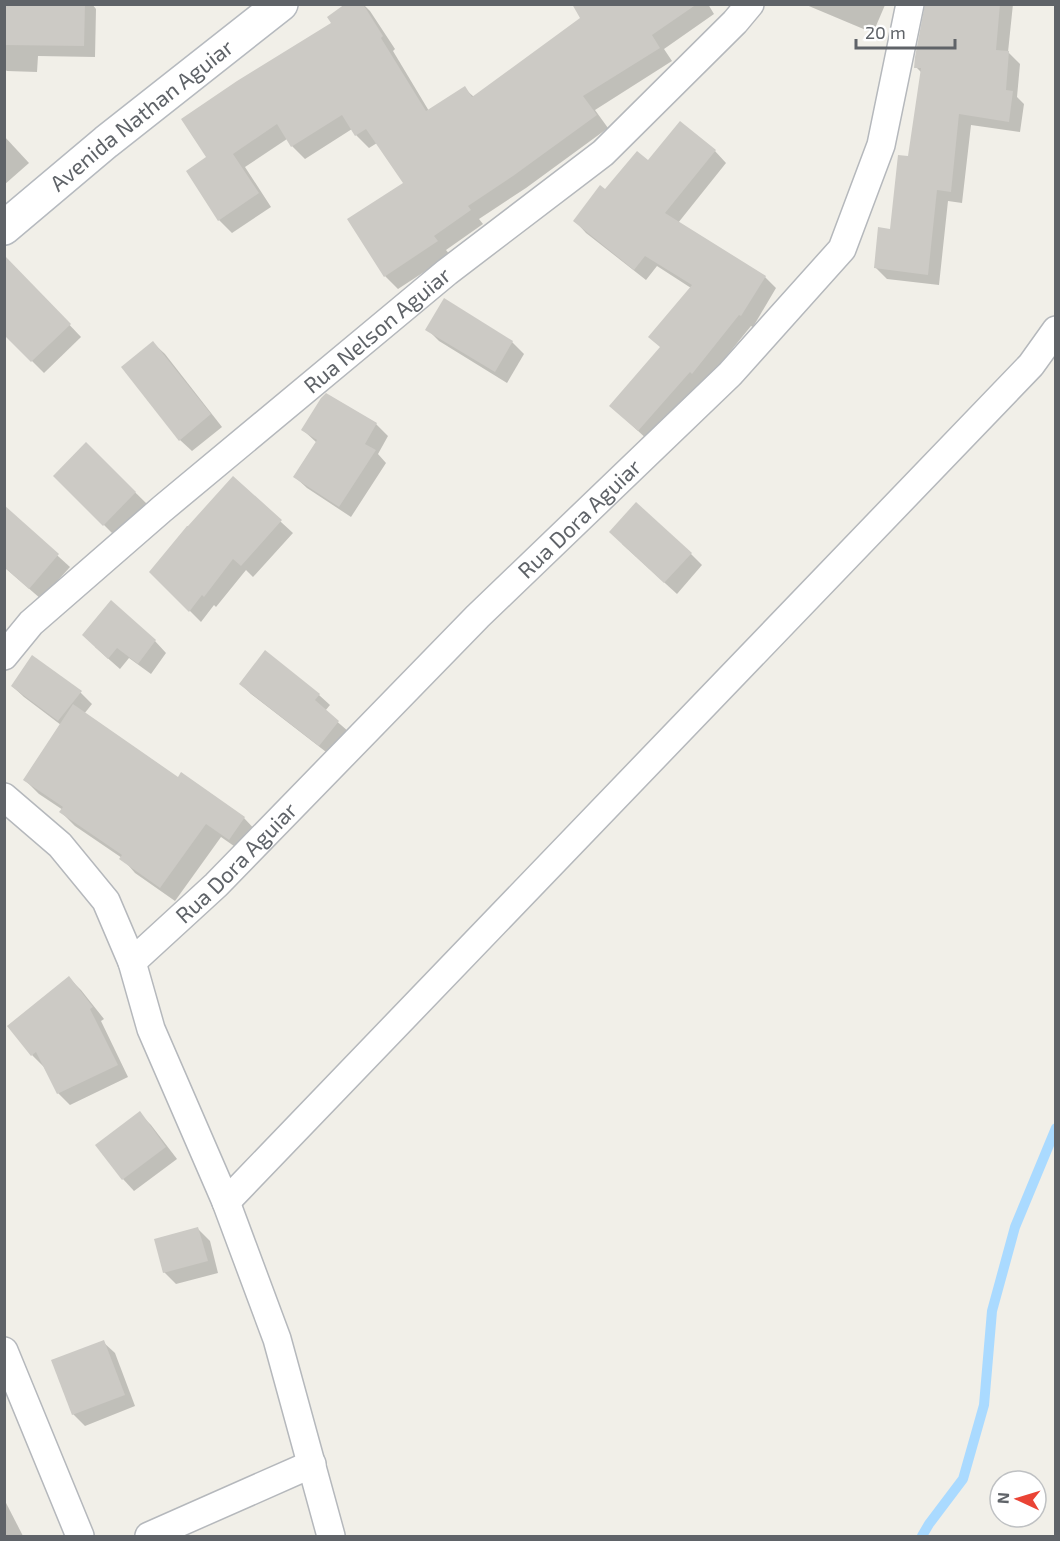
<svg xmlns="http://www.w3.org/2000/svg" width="1060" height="1541" font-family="'Exo 2',sans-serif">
	<rect width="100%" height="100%" fill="#f1efe8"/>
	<g fill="#0003">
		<path d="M 4,4 L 92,4 L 96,9 L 95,57 L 38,56 L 37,72 L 7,71 L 4,69 Z"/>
		<path d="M 363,4 L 370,11 L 395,49 L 393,51 L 429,111 L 464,88 L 474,97 L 582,18 L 574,4 L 708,4 L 714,14 L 664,49 L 672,61 L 595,110 L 608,128 L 526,188 L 479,219 L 483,224 L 446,250 L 450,255 L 398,289 L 385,276 L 405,183 L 377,143 L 369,148 L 356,135 L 352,129 L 305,159 L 292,146 L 287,139 L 245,167 L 271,207 L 232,233 L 219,220 L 208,158 Z"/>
		<path d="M 804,4 L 885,4 L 885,5 L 873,33 Z"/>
		<path d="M 929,4 L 1013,4 L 1008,52 L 1020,64 L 1017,97 L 1024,104 L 1020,132 L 971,125 L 962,203 L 948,201 L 939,285 L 887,279 L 875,267 L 892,231 L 910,157 L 922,73 L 916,67 Z"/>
		<path d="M 4,136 L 29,163 L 4,185 Z"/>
		<path d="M 715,151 L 726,163 L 678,223 L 765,277 L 776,288 L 753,327 L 751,326 L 704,384 L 650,442 L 623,417 L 662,348 L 691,288 L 657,266 L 646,280 L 586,233 L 575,221 L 605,191 L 648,162 Z"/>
		<path d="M 26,279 L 81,337 L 44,373 L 4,333 Z"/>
		<path d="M 445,300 L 512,342 L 524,354 L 507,383 L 439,341 L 427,329 Z"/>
		<path d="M 153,343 L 165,354 L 222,427 L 192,451 L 180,440 Z"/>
		<path d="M 326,395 L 376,424 L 388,436 L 378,454 L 386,463 L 351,517 L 307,488 L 295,477 L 317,443 L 303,430 Z"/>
		<path d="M 86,444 L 147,504 L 116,537 L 55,476 Z"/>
		<path d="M 233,478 L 293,533 L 253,577 L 246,570 L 216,607 L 214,605 L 201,622 L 151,572 Z"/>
		<path d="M 4,507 L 70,567 L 41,599 L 4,567 Z"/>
		<path d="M 622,544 L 691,554 L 702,565 L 677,594 Z"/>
		<path d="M 155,641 L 166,653 L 151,674 L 129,658 L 120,669 L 95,647 Z"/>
		<path d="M 33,657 L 81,693 L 92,704 L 84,714 L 178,779 L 244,818 L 258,833 L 244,853 L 221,837 L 175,901 L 135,873 L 122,858 L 75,826 L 61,812 L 63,810 L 39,794 L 25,780 L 61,725 L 24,697 L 12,686 Z"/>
		<path d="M 241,684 L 319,695 L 330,705 L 325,711 L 349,732 L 330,755 L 251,694 Z"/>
		<path d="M 69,978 L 81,990 L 104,1019 L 101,1021 L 128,1077 L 70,1105 L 58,1093 L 44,1067 L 32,1055 Z"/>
		<path d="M 139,1113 L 151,1125 L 177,1159 L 134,1191 L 123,1179 Z"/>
		<path d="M 198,1229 L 210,1241 L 218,1273 L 176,1284 L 164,1272 Z"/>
		<path d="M 103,1342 L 115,1353 L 135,1406 L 85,1426 L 73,1414 Z"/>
		<path d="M 4,1499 L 23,1536 L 4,1536 Z"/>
	</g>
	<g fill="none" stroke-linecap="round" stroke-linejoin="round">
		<path stroke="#aadaff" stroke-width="10" d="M 922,1536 L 929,1524 L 963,1479 L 984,1405 L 992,1311 L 1015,1227 L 1056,1128"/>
	</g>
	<g fill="#cccac5">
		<path d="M 4,4 L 85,4 L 84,46 L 4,45 Z"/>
		<path d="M 345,4 L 363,4 L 383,36 L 381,38 L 426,111 L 465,86 L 472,97 L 580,18 L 572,4 L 697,4 L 652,35 L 660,48 L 583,96 L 597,115 L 513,176 L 468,206 L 471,210 L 434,236 L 438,241 L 384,277 L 347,219 L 403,183 L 366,129 L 355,136 L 342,115 L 291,147 L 277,124 L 233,154 L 259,193 L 218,221 L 186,171 L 206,157 L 181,119 L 237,81 L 331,23 L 327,17 Z"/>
		<path d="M 925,4 L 1000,4 L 996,50 L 1009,51 L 1006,90 L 1013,91 L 1009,122 L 959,114 L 951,192 L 937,190 L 928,275 L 874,268 L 878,227 L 890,229 L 898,155 L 908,156 L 921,68 L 914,68 L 915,57 Z"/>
		<path d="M 680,121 L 716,150 L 665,213 L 766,276 L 741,316 L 739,315 L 692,374 L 690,372 L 638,431 L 609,406 L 660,347 L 648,337 L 692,285 L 645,256 L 634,270 L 573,221 L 600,185 L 605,189 L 637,151 L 648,160 Z"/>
		<path d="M 4,255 L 71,324 L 31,362 L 4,335 Z"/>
		<path d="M 444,298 L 513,341 L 495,372 L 425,330 Z"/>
		<path d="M 153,341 L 211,414 L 179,441 L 121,367 Z"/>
		<path d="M 326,393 L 377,423 L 365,444 L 376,450 L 339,507 L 293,477 L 317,440 L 301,430 L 321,398 Z"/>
		<path d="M 86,442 L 136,492 L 103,526 L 53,476 Z"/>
		<path d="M 233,476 L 282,520 L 241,566 L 233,559 L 204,597 L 202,595 L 189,612 L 149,572 L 187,526 L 188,526 Z"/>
		<path d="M 636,502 L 692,553 L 664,583 L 609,532 Z"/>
		<path d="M 4,505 L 59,554 L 29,589 L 4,567 Z"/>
		<path d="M 111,600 L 156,640 L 138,664 L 117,648 L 108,659 L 82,635 Z"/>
		<path d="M 265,650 L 320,694 L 315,700 L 339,721 L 319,746 L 239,684 Z"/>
		<path d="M 32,655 L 82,691 L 58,721 L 11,686 Z"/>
		<path d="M 73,704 L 178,777 L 181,772 L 245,817 L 229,840 L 206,824 L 160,888 L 119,859 L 122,855 L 59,812 L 63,807 L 23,780 Z"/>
		<path d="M 69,976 L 93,1007 L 90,1009 L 118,1065 L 57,1094 L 36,1052 L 31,1056 L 7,1026 Z"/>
		<path d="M 140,1111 L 166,1147 L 122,1180 L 95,1145 Z"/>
		<path d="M 198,1227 L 208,1261 L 163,1273 L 154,1239 Z"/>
		<path d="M 104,1340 L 125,1395 L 72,1415 L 51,1360 Z"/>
	</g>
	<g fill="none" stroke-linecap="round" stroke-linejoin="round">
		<g stroke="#b5b8bc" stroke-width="30">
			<g id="street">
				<path id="s1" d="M 4,656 L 31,623 L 162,509 L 447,272 L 603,153 L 735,22 L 750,4"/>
				<path d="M 4,797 L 60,845 L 106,901 L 132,962 L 151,1029 L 226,1202 L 277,1339 L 331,1536"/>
				<path id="s2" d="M 132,962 L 216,885 L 478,616 L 730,374 L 842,249 L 881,145 L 910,4"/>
				<path d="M 226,1202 L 1031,365 L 1056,330"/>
				<path d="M 4,1351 L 80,1536"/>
				<path d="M 149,1536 L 312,1464"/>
			</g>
		</g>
		<g stroke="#b6babf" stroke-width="36">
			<g id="secondary">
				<path id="s3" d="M 4,228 L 106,142 L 281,4"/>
			</g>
		</g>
		<use href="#street" stroke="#fff" stroke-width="27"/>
		<use href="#secondary" stroke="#fff" stroke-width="33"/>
	</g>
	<g text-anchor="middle" stroke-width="5" stroke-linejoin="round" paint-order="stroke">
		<g font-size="22" fill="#5f6368" stroke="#fff">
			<text dy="8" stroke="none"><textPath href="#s3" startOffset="178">Avenida Nathan Aguiar</textPath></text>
			<text dy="8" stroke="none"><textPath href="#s1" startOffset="496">Rua Nelson Aguiar</textPath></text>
			<text dy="8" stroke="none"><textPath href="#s2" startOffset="630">Rua Dora Aguiar</textPath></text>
			<text dy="8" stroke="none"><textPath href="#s2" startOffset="144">Rua Dora Aguiar</textPath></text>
		</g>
	</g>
	<rect width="1060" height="1541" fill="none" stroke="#5f6368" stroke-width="12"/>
	<g transform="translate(1018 1499) rotate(274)"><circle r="28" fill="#ffffff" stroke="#bfc1c3" stroke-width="1.5"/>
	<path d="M0-4.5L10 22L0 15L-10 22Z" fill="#ea4335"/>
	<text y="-9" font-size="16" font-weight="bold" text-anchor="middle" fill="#5f6368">N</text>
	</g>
	<path d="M856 39v9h99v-9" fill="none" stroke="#5f6368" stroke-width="3"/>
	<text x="865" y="39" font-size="18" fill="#5f6368" stroke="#ffffff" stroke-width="4.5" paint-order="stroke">20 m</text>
</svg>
